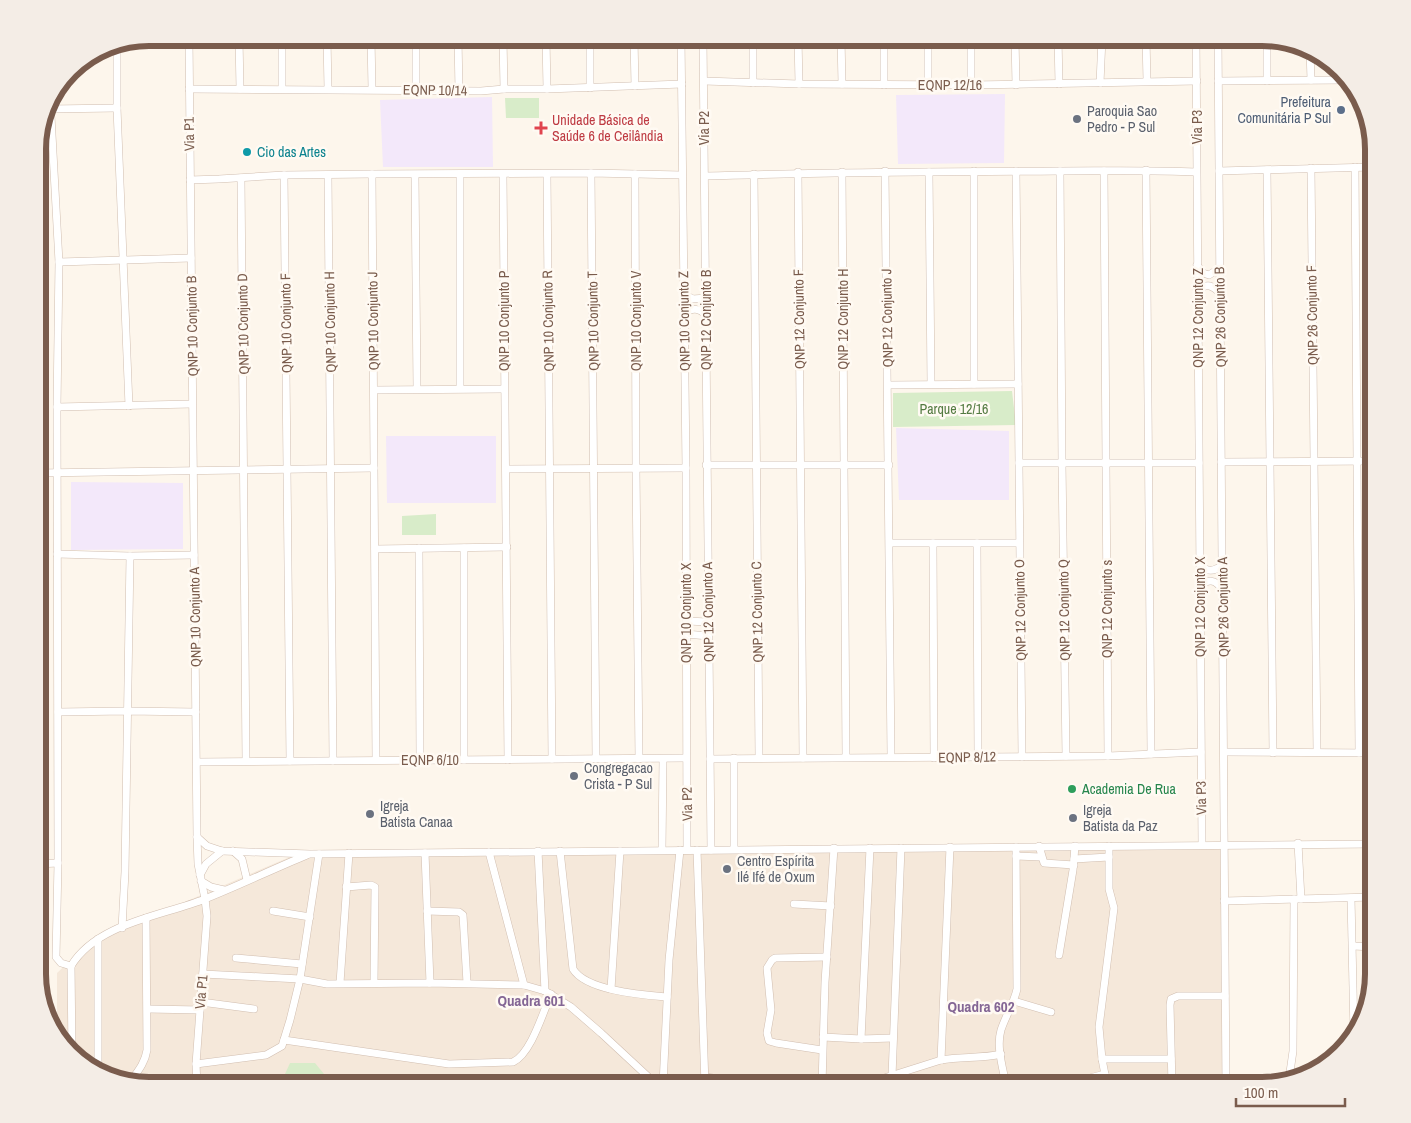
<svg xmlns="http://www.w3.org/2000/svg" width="1411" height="1123" font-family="'Archivo Narrow',sans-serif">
	<rect width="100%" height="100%" fill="#fdf6ec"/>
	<path fill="#f5e8da" d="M 1224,845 L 1226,1085 L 149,1085 L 107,1077 L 76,1058 L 57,1034 L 57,973 L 89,943 L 299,853 Z"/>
	<g fill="#f3e8fa">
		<path d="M 1005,94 L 1004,163 L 898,164 L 896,95 Z"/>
		<path d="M 492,97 L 493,167 L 383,167 L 380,100 Z"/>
		<path d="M 896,428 L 1009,431 L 1009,500 L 899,500 Z"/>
		<path d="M 386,436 L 496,436 L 496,503 L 387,503 Z"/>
		<path d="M 71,482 L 183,483 L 183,549 L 71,550 Z"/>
		<path d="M 38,880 L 44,880 L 47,1015 L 38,981 Z"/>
	</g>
	<g fill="#d8ecc9">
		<path d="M 505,98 L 539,98 L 539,118 L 506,118 Z"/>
		<path d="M 1012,391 L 1016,425 L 893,427 L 893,393 Z"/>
		<path d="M 436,514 L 436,535 L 402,535 L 402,516 Z"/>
		<path d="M 290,1063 L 315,1063 L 333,1085 L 280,1085 Z"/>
	</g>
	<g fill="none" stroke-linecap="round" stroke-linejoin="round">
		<g stroke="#d1beb0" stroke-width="8">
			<g id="minor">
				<path d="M 189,38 L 197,837 L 198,864 L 205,899 L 207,916 L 196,1064 L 197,1085"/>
				<path d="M 239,38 L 240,89"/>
				<path d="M 282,38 L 282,89"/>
				<path d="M 327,38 L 328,89"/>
				<path d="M 371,38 L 372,89"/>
				<path d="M 416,38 L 416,90"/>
				<path d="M 458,38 L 459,91"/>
				<path d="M 503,38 L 504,89"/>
				<path d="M 546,38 L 547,89"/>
				<path d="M 590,38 L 590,88"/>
				<path d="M 634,38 L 635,86"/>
				<path d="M 681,38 L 686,468 L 687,850"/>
				<path d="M 703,38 L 711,850"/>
				<path d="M 753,38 L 753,83"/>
				<path d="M 798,38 L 799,84"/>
				<path d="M 841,38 L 842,84"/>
				<path d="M 884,38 L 884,85"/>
				<path d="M 928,38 L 928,85"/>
				<path d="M 971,38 L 971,85"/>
				<path d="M 1015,38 L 1016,85"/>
				<path d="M 1058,38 L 1059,84"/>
				<path d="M 1146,38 L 1147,81"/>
				<path d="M 1196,38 L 1202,845"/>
				<path d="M 1218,38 L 1226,1085"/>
				<path d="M 1267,38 L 1267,81"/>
				<path d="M 117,44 L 117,108 L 129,406"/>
				<path d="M 1310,50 L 1311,80"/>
				<path d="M 704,81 L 799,84 L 971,85 L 1197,81"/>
				<path d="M 1218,81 L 1347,80"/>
				<path d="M 1100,83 L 1102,38"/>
				<path d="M 189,89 L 481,91 L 504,89 L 547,89 L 682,84"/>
				<path d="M 50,98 L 59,262 L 57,407 L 58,863 L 56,957 L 61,963 L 71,966"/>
				<path d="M 50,109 L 117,108"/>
				<path d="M 1355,167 L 1359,753"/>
				<path d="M 1311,168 L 1317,752"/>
				<path d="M 1146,170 L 1151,754"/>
				<path d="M 1267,170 L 1273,753"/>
				<path d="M 885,171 L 891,756"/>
				<path d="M 974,171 L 974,384"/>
				<path d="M 1016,171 L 1022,757"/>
				<path d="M 1060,171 L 1062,463 L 1066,756"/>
				<path d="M 1104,171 L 1108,756"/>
				<path d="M 1219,171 L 1373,167"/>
				<path d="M 798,172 L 803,758"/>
				<path d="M 842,172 L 846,757"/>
				<path d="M 929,172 L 931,384"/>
				<path d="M 591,173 L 596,759"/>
				<path d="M 372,174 L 376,760"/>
				<path d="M 460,174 L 460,388"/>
				<path d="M 503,174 L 508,760"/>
				<path d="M 547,174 L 552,759"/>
				<path d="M 635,174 L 636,468 L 639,759"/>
				<path d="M 754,174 L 759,758"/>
				<path d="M 284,175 L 290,761"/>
				<path d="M 328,175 L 333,761"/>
				<path d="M 415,175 L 417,389"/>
				<path d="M 705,176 C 823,172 942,172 1060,171 C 1106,171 1151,170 1196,172"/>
				<path d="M 241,178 L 246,761"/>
				<path d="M 190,180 L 219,179 L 284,175 L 372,174 L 591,173 L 682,175"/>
				<path d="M 59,262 L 191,258"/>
				<path d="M 1197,265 L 1203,273 L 1209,275 L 1220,268"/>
				<path d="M 1197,290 C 1208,283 1212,285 1221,294"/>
				<path d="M 685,295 L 693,299 L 706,298"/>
				<path d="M 684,314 C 692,307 699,308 706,315"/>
				<path d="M 888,385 L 1018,384"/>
				<path d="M 374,390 L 504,389"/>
				<path d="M 57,407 L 192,404"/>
				<path d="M 1221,462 L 1373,461"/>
				<path d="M 1019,463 L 1199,463"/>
				<path d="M 706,465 L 889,465"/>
				<path d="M 506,469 L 686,468"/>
				<path d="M 38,473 L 374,468"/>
				<path d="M 890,543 L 1019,543"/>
				<path d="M 933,543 L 934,758"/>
				<path d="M 977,543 L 978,757"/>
				<path d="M 419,548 L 420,760"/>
				<path d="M 464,548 L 464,760"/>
				<path d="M 375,549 L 507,547"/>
				<path d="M 57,554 L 130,556 L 194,555"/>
				<path d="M 1200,565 C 1207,572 1214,572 1222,565"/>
				<path d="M 1200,588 C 1207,578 1216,579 1222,590"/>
				<path d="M 687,621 L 708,622"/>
				<path d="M 686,634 L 708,636"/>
				<path d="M 58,712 L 127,711 L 196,712"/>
				<path d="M 1224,752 L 1373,753"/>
				<path d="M 734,758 L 734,849"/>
				<path d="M 710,759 L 1108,756 L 1201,752"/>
				<path d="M 197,762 L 686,758"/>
				<path d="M 197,837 L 207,846 L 222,851 L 310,854 L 1373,844"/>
				<path d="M 1298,843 L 1301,899"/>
				<path d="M 1039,846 L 1044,863 L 1074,865"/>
				<path d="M 662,850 L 663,759"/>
				<path d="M 697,850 L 705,1085"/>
				<path d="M 233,851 L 242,859 L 247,880"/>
				<path d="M 538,851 L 545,991"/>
				<path d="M 560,851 L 573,969 C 586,991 644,995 667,997"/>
				<path d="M 489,852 L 524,985"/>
				<path d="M 425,853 L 430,983"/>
				<path d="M 1016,856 L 1041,857"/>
				<path d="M 1074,859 L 1109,857"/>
				<path d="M 38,864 L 58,863"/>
				<path d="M 200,875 L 206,864 L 222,851"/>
				<path d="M 201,881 L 211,887 L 224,890"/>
				<path d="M 346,887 L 371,885 L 375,887 L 374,982"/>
				<path d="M 1351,898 L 1354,1033"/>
				<path d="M 1224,901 L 1373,897"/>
				<path d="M 794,904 L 831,906"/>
				<path d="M 273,911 L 310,917"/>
				<path d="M 427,911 L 459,912 L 463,915 L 467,983"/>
				<path d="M 122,928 L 125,872 L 130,556"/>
				<path d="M 98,939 L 98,1072"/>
				<path d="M 1353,946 L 1373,947"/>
				<path d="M 1059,955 L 1073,870 L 1075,846"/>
				<path d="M 236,958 L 302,964"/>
				<path d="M 71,966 C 97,923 162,916 205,899 C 240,885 273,869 307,855"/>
				<path d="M 71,966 L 72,1053"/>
				<path d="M 203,974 L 300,979 L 327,984 L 430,983 L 524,985 L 545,991 L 571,1007 L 601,1033 L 657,1085"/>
				<path d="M 340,983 L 349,853"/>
				<path d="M 611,989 L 620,851"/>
				<path d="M 1014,1001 L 1051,1012"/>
				<path d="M 201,1002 L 254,1009"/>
				<path d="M 148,1009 L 200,1010"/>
				<path d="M 1354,1017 L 1364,1016"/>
				<path d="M 823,1037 L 861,1039 L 893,1038"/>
				<path d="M 861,1039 L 870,848"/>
				<path d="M 284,1040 L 449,1064 L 513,1062 C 531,1054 543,1012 551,994"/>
				<path d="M 822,1050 L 776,1043 L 769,1041 L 767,1033 L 771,1010 L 767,968 L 772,960 L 775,958 L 827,957"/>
				<path d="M 1102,1059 L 1171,1059"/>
				<path d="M 941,1060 L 950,847"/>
				<path d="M 196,1064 L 266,1055 L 282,1046 L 290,1020 L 300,979 L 319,854"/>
				<path d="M 892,1076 L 901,848"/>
				<path d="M 705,1077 L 772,1085"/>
				<path d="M 1289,1079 L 1293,1051 L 1294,899"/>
				<path d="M 130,1082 C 138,1071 145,1063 147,1050 L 146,918"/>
				<path d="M 663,1085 L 669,960 L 680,850"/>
				<path d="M 822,1085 L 825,982 L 834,848"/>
				<path d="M 862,1085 L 941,1060 C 961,1056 981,1059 1001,1054"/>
				<path d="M 1006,1085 C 1003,1068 996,1047 1001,1030 C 1006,1015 1014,1003 1017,989 L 1016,847"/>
				<path d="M 1063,1085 L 1105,1074"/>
				<path d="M 1107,1085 L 1102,1059 L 1099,1027 L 1114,908 L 1109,889 L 1109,846"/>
				<path d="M 1172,1085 L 1170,1005 L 1171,999 L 1178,996 L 1225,996"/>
			</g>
		</g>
		<use href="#minor" stroke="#fff" stroke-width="7"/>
	</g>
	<circle fill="#5c6f8a" stroke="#fffaf3" stroke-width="2" cx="1341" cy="110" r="5"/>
	<g fill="#6b7280" stroke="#fffaf3" stroke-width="2">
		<circle cx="1077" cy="119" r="5"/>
		<circle cx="574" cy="776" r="5"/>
		<circle cx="370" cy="814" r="5"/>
		<circle cx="1073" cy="818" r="5"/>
		<circle cx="727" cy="869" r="5"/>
	</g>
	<path fill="#e0444e" stroke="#fffaf3" stroke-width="2" d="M538.5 120.5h5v5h5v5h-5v5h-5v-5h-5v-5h5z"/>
	<circle fill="#0f9aa8" stroke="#fffaf3" stroke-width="2" cx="247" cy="152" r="5"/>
	<circle fill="#2e9e5b" stroke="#fffaf3" stroke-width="2" cx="1072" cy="789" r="5"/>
	<g text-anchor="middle" stroke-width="5" stroke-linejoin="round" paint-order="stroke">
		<g font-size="14" fill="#7a5c4d" stroke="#fffaf3">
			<text x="950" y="90">EQNP 12/16</text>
			<text transform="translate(435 90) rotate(1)" y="5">EQNP 10/14</text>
			<text transform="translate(1197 127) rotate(-90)" y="5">Via P3</text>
			<text transform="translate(704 128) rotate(-90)" y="5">Via P2</text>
			<text transform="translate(189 134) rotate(-91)" y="5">Via P1</text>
			<text transform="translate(1312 315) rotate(-91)" y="5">QNP 26 Conjunto F</text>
			<text transform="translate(1220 317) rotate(-91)" y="5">QNP 26 Conjunto B</text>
			<text transform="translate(887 318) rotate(-91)" y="5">QNP 12 Conjunto J</text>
			<text transform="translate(1198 318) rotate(-90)" y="5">QNP 12 Conjunto Z</text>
			<text transform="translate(799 319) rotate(-91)" y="5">QNP 12 Conjunto F</text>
			<text transform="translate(843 319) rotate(-90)" y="5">QNP 12 Conjunto H</text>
			<text transform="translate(706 320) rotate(-90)" y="5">QNP 12 Conjunto B</text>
			<text transform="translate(373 321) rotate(-91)" y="5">QNP 10 Conjunto J</text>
			<text transform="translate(504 321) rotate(-90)" y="5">QNP 10 Conjunto P</text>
			<text transform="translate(548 321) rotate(-91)" y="5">QNP 10 Conjunto R</text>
			<text transform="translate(593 321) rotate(-91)" y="5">QNP 10 Conjunto T</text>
			<text transform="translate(636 321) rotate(-90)" y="5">QNP 10 Conjunto V</text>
			<text transform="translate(684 321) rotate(-91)" y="5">QNP 10 Conjunto Z</text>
			<text transform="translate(330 322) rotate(-91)" y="5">QNP 10 Conjunto H</text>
			<text transform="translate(286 323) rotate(-91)" y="5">QNP 10 Conjunto F</text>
			<text transform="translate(243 324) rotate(-91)" y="5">QNP 10 Conjunto D</text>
			<text transform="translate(192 326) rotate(-91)" y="5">QNP 10 Conjunto B</text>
			<text transform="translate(1200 607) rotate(-90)" y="5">QNP 12 Conjunto X</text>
			<text transform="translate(1223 607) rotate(-91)" y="5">QNP 26 Conjunto A</text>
			<text transform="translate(1107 609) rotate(-90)" y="5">QNP 12 Conjunto s</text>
			<text transform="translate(1020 610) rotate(-91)" y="5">QNP 12 Conjunto O</text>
			<text transform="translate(1064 610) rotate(-91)" y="5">QNP 12 Conjunto Q</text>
			<text transform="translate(708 612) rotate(-91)" y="5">QNP 12 Conjunto A</text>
			<text transform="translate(757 612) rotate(-91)" y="5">QNP 12 Conjunto C</text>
			<text transform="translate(686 613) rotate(-90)" y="5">QNP 10 Conjunto X</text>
			<text transform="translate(195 617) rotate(-91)" y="5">QNP 10 Conjunto A</text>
			<text transform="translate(967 757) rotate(-1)" y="5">EQNP 8/12</text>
			<text x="430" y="765">EQNP 6/10</text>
			<text transform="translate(1201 798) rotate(-91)" y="5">Via P3</text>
			<text transform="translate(687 804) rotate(-91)" y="5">Via P2</text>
			<text transform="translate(201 992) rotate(-85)" y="5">Via P1</text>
		</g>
		<g font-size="14" fill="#4e5e75" stroke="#fffaf3" text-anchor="end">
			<text x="1331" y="107">Prefeitura<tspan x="1331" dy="16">Comunitária P Sul</tspan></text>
		</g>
		<g font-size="14" fill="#5b616d" stroke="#fffaf3" text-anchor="start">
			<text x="1087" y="116">Paroquia Sao<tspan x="1087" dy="16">Pedro - P Sul</tspan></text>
			<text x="584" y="773">Congregacao<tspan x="584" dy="16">Crista - P Sul</tspan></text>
			<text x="380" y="811">Igreja<tspan x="380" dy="16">Batista Canaa</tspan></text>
			<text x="1083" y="815">Igreja<tspan x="1083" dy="16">Batista da Paz</tspan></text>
			<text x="737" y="866">Centro Espírita<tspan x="737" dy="16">Ilé Ifé de Oxum</tspan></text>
		</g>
		<g font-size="14" fill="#be3a42" stroke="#fffaf3" text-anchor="start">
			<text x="552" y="125">Unidade Básica de<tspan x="552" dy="16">Saúde 6 de Ceilândia</tspan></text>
		</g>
		<g font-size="14" fill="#0d838f" stroke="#fffaf3" text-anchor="start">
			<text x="257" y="157">Cio das Artes</text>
		</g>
		<g font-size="14" fill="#537a41" stroke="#fffaf3">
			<text x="954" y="414">Parque 12/16</text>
		</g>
		<g font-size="14" fill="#27864d" stroke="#fffaf3" text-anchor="start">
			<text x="1082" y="794">Academia De Rua</text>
		</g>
		<g font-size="15" font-weight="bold" fill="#846695" stroke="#fffaf3">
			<text x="531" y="1006">Quadra 601</text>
			<text x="981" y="1012">Quadra 602</text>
		</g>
	</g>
	<path d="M0 0H1411V1123H0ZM149 46H1262A103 103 0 0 1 1365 149V974A103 103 0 0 1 1262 1077H149A103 103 0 0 1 46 974V149A103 103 0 0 1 149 46Z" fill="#f4ede6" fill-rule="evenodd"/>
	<path fill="none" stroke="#7a5c4d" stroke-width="6" d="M149 46H1262A103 103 0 0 1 1365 149V974A103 103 0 0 1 1262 1077H149A103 103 0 0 1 46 974V149A103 103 0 0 1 149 46Z"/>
	<path d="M1236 1098v8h109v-8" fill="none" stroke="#7a5c4d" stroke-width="2.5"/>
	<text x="1244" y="1098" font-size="15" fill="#7a5c4d" stroke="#fffaf3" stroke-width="4" paint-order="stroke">100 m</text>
</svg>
